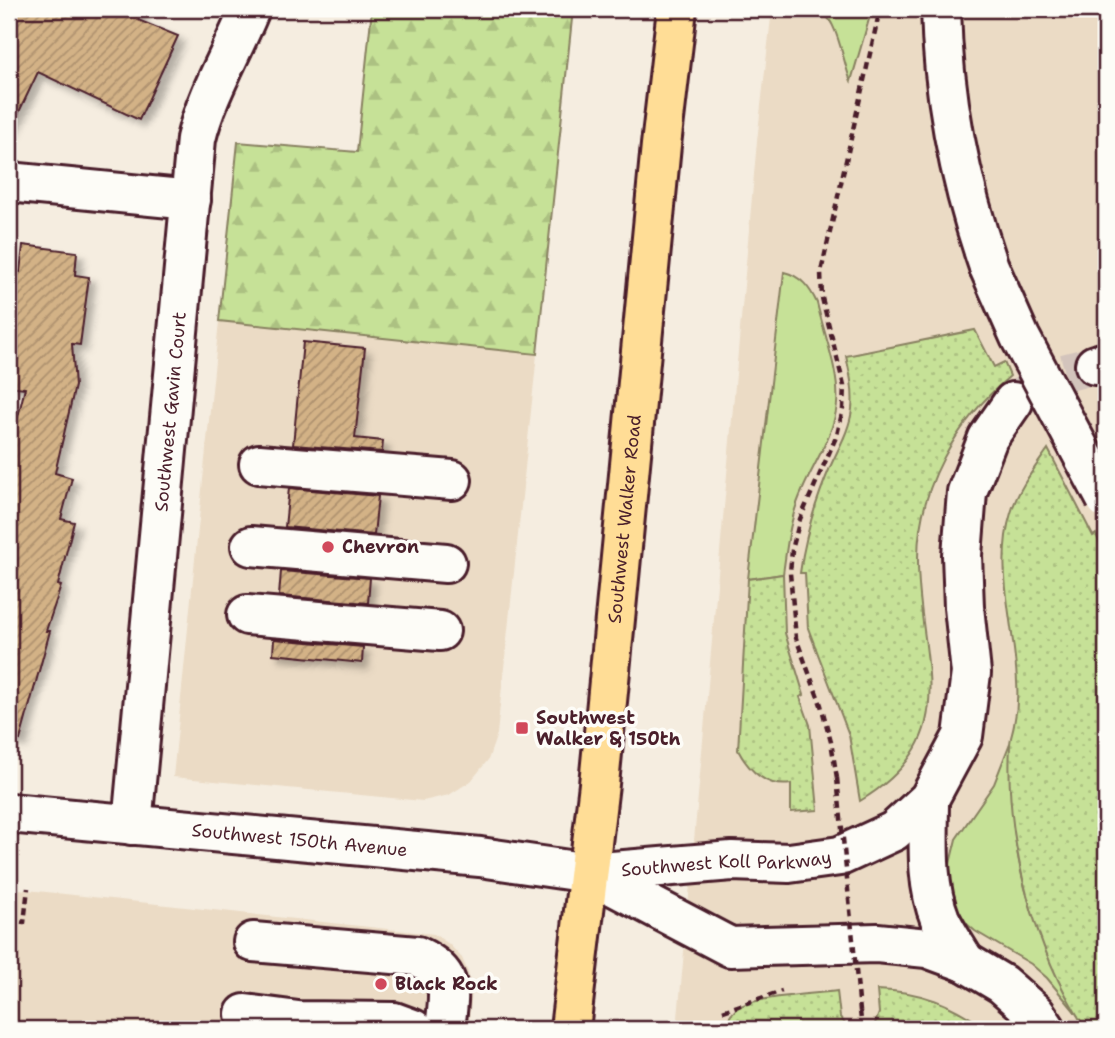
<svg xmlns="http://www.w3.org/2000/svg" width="1115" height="1038" font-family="'Shantell Sans',sans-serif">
	<defs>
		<pattern id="forest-firs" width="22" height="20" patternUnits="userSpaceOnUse" patternTransform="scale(1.75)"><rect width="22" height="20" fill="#c6e197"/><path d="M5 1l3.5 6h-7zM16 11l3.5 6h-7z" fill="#acc182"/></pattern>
		<pattern id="park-dots" width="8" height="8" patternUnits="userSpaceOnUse" patternTransform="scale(1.75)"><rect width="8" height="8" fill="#c6e197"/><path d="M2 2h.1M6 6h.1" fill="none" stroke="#acc182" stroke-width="1.8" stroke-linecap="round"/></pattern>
		<pattern id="building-hatch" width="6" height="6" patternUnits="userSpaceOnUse" patternTransform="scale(1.75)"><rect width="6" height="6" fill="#d3b286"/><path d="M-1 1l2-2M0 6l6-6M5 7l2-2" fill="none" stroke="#ad906e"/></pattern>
		<filter id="shadow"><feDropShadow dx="6" dy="6" stdDeviation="3.5" flood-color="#0004"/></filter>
	</defs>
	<rect width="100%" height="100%" fill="#f5ede0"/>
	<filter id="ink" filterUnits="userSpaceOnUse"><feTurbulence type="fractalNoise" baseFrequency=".0143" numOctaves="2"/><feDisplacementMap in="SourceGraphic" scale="14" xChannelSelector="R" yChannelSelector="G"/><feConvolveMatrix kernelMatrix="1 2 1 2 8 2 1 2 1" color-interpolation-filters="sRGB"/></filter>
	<g filter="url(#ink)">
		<g fill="#ebdbc5">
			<path d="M 772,9 L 1106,9 L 1106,1029 L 677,1029 L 757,141 Z"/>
			<path d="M 219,321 L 537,354 L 497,734 L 488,760 L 471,781 L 449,795 L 423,801 L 173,777 Z"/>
			<path d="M 9,888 L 434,934 L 449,944 L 462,958 L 468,972 L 472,992 L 468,1029 L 9,1029 Z"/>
		</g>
		<g fill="#c6e197" stroke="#888061" stroke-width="2">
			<path d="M 798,9 L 872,9 L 851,81 C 843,66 837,6 813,11 C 808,11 802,16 797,18 Z"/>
			<path d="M 784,272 C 801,276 810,288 817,303 C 824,334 840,374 837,404 C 834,435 815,461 803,489 C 790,516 787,545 783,574 L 748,579 Z"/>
			<path d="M 1010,743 C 1011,791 1012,842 1025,888 C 1037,932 1056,973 1076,1013 L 1047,978 L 1031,964 L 975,931 L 967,924 L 955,904 L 948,872 L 956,839 L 994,784 Z"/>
		</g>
		<path fill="url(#forest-firs)" stroke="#888061" stroke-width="2" d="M 372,9 L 573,9 L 537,354 L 219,321 L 238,142 L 357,152 Z"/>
		<g fill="url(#park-dots)" stroke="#888061" stroke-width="2">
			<path d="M 975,330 L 994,367 L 1004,362 L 1010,376 C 956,422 917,488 918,561 C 918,660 968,736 860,801 L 849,735 L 808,628 L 805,573 L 800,573 C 805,535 816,500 831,465 C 839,447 850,429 852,409 C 854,391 850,374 846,356 Z"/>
			<path d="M 1048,449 L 1093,536 L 1096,534 L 1106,560 L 1106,1029 L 1086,1029 C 1034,951 1005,840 1010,745 C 1010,738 1013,732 1014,725 C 1017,711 1018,696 1017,682 C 1015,627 994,568 1011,513 C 1018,489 1034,469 1048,449 Z"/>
			<path d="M 783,574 L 785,633 L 804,695 L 800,697 L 810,725 L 818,810 L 791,812 L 791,784 C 767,788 749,771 738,750 L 748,579 Z"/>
			<path d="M 877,990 C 922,991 951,1004 987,1029 L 873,1029 L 879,1013 Z"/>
			<path d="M 837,991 L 840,1017 L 849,1029 L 724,1029 C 727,1021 731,1012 739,1007 C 755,997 815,994 837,991 Z"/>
		</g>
		<g fill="url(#building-hatch)" stroke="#4a1f2b" stroke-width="2" filter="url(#shadow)">
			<path d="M 9,9 L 142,9 L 138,20 L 178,36 L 139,120 L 38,72 L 9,133 Z"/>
			<path d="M 23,245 L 77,252 L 75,275 L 89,277 L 80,345 L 72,344 L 75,386 L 55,473 L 72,478 L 61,519 L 74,522 L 58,585 L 61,586 L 46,631 L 50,631 L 20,740 L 9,738 L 9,453 L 25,388 L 9,386 L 9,271 L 20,272 Z"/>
			<path d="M 303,342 L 365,348 L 355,438 L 383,441 L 382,452 L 293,445 Z"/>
			<path d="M 289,488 L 378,496 L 374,535 L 285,527 Z"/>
			<path d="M 281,571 L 370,578 L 368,603 L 279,596 Z"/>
			<path d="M 274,639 L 363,647 L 362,663 L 273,654 Z"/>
		</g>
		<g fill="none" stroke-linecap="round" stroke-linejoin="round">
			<path stroke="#d3c4bc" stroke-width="38" stroke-dasharray="38 19" stroke-linecap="butt" d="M 1015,400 L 1060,374 L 1095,365"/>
			<g stroke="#4a1f2b" stroke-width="44">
				<g id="minor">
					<path d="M 941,9 C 943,98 960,183 989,267"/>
					<path d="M 9,182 L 191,200"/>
					<path d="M 1095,365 L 1106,362"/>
					<path d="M 259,464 L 452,480"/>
					<path d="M 251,546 L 446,563"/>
					<path d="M 247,615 L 440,631"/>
					<path d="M 929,799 C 929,838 925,882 940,919 C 947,934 957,948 965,962"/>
					<path id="s1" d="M 9,813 L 480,857 L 589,873 L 732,861 L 789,863 L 840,856 L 894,831 L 929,799 L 963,736 L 971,673 L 964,607 L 962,555 L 967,492 L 988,438 L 1013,402"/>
					<path id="s2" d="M 132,825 L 196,139 C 206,96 233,51 250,9"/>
					<path d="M 589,873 L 730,947 L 877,943 L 927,948 L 965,962 L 1002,984 L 1035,1013 L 1046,1029"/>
					<path d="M 253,942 L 417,956 C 456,974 449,992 445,1029"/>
					<path d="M 245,1014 L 298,1021 L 394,1022 L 413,1029"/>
				</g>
			</g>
			<g stroke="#4a1f2b" stroke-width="44">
				<g id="major">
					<path id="s3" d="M 570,1029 L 599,784 L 661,145 L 677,9"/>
				</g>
			</g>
			<g stroke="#4a1f2b" stroke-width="4.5" stroke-dasharray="7 5" stroke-linecap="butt">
				<path d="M 837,778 L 831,742 L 821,705 L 796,638 L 790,573 L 792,550 L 800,519 L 837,435 L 843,409 L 844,386 L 822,298 L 821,272 L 880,9"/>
				<path d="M 9,921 L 24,923 L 28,888"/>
				<path d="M 723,1011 L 782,991"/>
				<path d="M 860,1011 L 862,1029"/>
			</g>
			<use href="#minor" stroke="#fdfcf7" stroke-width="38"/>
			<use href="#major" stroke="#ffdd96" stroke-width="38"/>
			<g stroke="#4a1f2b" stroke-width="44" stroke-linecap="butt">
				<path id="minor-bridge" d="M 989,267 L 1020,337 L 1106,499"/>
			</g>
			<path stroke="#4a1f2b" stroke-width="4.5" stroke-dasharray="7 5" stroke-linecap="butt" d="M 837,778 L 860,1011"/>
			<use href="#minor-bridge" stroke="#fdfcf7" stroke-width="38"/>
		</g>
	</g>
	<g fill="#d1495b" stroke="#fdfcf7" stroke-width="2.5">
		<circle cx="328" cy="547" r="7"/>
		<rect x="515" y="721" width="14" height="14" rx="3.5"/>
		<circle cx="381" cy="984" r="7"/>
	</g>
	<g text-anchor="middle" stroke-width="7" stroke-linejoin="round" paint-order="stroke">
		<g font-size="18" fill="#4a1f2b" stroke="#fdfcf7">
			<text dy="6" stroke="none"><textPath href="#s2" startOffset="415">Southwest Gavin Court</textPath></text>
			<text dy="6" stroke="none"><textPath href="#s3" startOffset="513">Southwest Walker Road</textPath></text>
			<text dy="6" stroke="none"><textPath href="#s1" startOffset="292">Southwest 150th Avenue</textPath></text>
			<text dy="6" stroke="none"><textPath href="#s1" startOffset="721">Southwest Koll Parkway</textPath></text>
		</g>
		<g font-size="18" font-weight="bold" fill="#4a1f2b" stroke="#fdfcf7" text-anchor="start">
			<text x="342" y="553">Chevron</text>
			<text x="536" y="724">Southwest<tspan x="536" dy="21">Walker &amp; 150th</tspan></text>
			<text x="395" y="990">Black Rock</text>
		</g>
	</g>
	<rect width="1115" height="1038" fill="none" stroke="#fdfcf7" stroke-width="35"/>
	<rect x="18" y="18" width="1080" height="1003" fill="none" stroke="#4a1f2b" stroke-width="2.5" filter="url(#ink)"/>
</svg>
